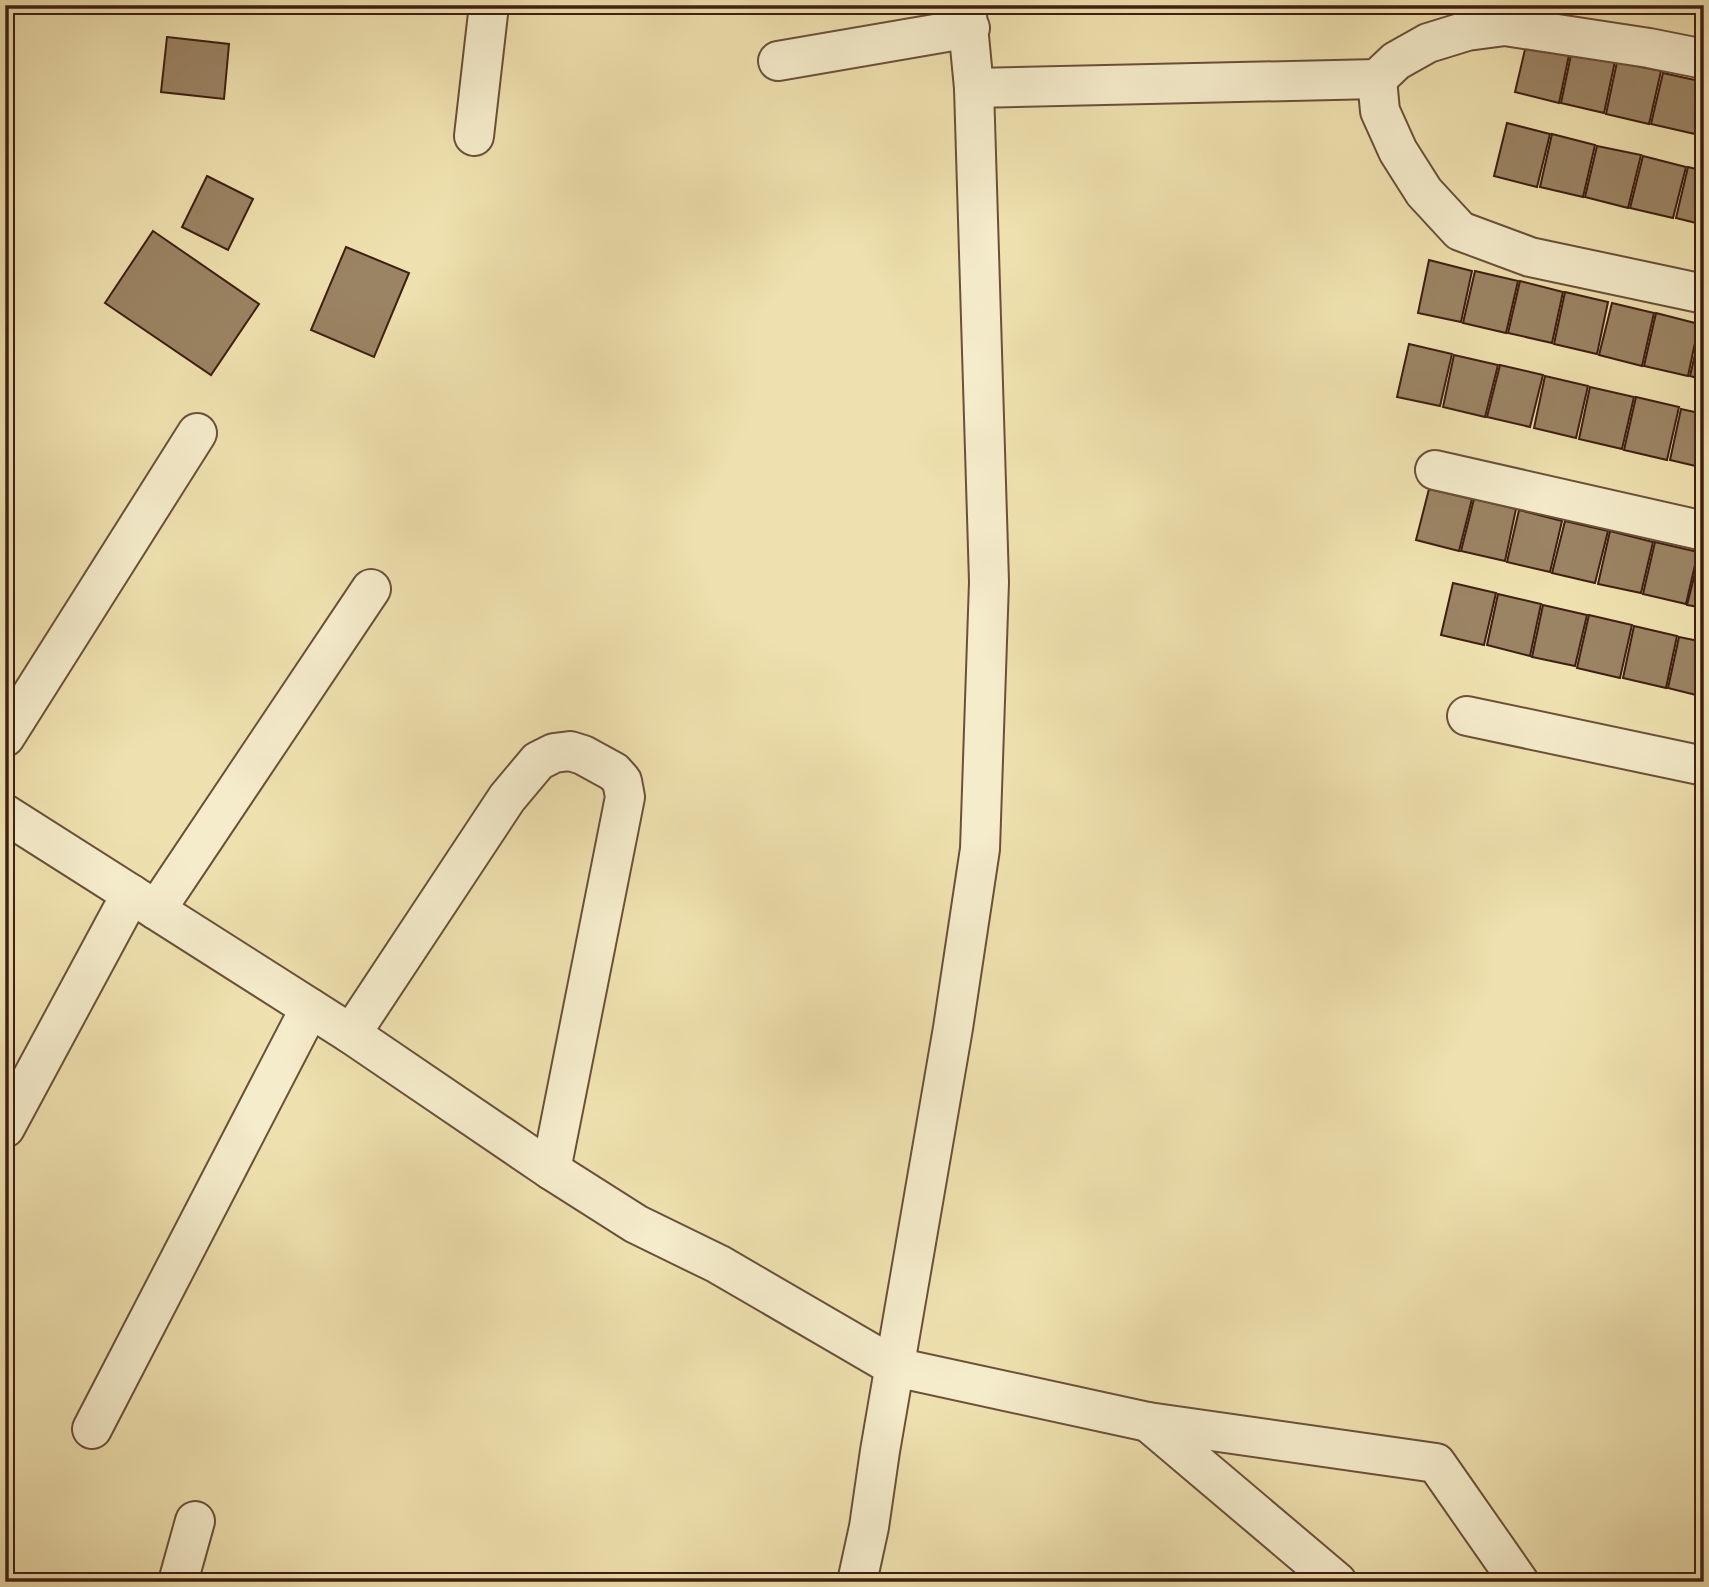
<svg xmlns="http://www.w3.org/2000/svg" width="1709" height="1587" font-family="'Libre Bodoni',serif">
	<rect width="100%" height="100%" fill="#efe1af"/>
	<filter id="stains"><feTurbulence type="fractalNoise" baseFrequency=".00286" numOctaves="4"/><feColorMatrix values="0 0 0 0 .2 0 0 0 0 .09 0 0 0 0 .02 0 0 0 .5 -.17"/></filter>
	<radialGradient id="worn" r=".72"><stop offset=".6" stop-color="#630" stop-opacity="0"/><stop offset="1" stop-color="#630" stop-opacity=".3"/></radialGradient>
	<g fill="#9b8464" stroke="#3f1f13" stroke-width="2">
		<path d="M 167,37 L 229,44 L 224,99 L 161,92 Z"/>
		<path d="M 1527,41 L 1570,50 L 1559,103 L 1515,92 Z"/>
		<path d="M 1572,50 L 1615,61 L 1604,113 L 1561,103 Z"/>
		<path d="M 1617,62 L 1661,71 L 1649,124 L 1606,114 Z"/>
		<path d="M 1663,73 L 1704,82 L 1704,94 L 1695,134 L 1651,124 Z"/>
		<path d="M 1507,123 L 1550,134 L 1537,187 L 1494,176 Z"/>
		<path d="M 1552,134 L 1595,145 L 1583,197 L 1540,187 Z"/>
		<path d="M 1597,146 L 1641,155 L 1628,208 L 1585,197 Z"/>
		<path d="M 1643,156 L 1686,167 L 1673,218 L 1630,208 Z"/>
		<path d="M 1688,167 L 1704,171 L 1704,225 L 1676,218 Z"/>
		<path d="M 207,176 L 253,199 L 228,250 L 182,227 Z"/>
		<path d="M 153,231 L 259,304 L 211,375 L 105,303 Z"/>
		<path d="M 346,247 L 409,273 L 374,357 L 311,330 Z"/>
		<path d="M 1429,260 L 1472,271 L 1461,322 L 1418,313 Z"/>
		<path d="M 1475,271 L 1518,281 L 1506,333 L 1463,323 Z"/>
		<path d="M 1520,281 L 1563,292 L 1552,343 L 1508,333 Z"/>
		<path d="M 1565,292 L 1608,302 L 1597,354 L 1554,344 Z"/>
		<path d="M 1612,303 L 1654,313 L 1642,366 L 1599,355 Z"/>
		<path d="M 1656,313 L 1699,324 L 1688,376 L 1644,366 Z"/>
		<path d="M 1702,324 L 1704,324 L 1704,380 L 1690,376 Z"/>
		<path d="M 1409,344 L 1452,354 L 1440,406 L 1397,397 Z"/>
		<path d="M 1454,355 L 1498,365 L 1485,417 L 1443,407 Z"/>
		<path d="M 1500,365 L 1543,375 L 1530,427 L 1487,417 Z"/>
		<path d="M 1545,376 L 1588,386 L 1576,438 L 1534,428 Z"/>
		<path d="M 1590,387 L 1634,397 L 1622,449 L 1579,439 Z"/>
		<path d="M 1636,397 L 1679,407 L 1667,460 L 1624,450 Z"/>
		<path d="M 1681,409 L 1704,414 L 1704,468 L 1670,460 Z"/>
		<path d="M 1429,489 L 1472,499 L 1459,551 L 1416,540 Z"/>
		<path d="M 1474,499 L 1516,509 L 1505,561 L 1461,551 Z"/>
		<path d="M 1519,510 L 1562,521 L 1550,572 L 1507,562 Z"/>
		<path d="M 1565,521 L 1608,531 L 1595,583 L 1552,573 Z"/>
		<path d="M 1610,531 L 1653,542 L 1641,593 L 1598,584 Z"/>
		<path d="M 1655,542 L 1698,552 L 1686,604 L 1643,594 Z"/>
		<path d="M 1700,553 L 1704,554 L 1704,608 L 1687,605 Z"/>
		<path d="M 1453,583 L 1496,593 L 1484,645 L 1441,635 Z"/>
		<path d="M 1498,594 L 1541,604 L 1530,656 L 1487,645 Z"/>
		<path d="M 1543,605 L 1587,615 L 1575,666 L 1532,657 Z"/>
		<path d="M 1589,615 L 1632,625 L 1620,678 L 1577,668 Z"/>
		<path d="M 1634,626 L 1677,636 L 1666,688 L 1623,678 Z"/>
		<path d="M 1679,637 L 1704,642 L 1704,697 L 1668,688 Z"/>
	</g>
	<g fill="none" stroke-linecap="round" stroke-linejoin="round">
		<g stroke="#6b503a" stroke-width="42">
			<g id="minor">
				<path d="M 778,61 L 970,28"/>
				<path d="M 1377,79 L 1380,111 L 1398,151 L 1424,192 L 1460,231 L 1530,257 L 1704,294"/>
				<path d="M 974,88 L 1377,79 L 1396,61 L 1428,43 L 1467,31 L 1505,26 L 1649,48 L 1704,59"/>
				<path d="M 474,136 L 489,5"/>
				<path d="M 1435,470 L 1704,531"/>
				<path d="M 1467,716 L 1704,766"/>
				<path d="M 5,737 L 197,433"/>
				<path d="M 5,814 L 351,1034 L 551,1170 L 636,1224 L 718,1264 L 895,1367 L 1148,1422 L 1436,1463 L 1519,1582"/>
				<path d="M 156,910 L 371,589"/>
				<path d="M 351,1034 L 507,798 L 538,761 L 554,753 L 570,751 L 583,755 L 614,772 L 622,781 L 625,797 L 551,1170"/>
				<path d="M 5,1128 L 131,894"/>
				<path d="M 1148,1422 L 1337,1582"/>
				<path d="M 92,1429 L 310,1008"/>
				<path d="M 178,1582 L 195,1521"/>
				<path d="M 857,1582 L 869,1527 L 880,1451 L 953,1028 L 980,849 L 989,582 L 974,88 L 966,5"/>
			</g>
		</g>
		<use href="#minor" stroke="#f5eccb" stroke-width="38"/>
	</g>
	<rect width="1709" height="1587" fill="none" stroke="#efe1af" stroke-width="28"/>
	<rect x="7" y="7" width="1695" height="1573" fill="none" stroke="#3f1f13" stroke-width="3.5"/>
	<rect x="14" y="14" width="1681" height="1559" fill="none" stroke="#3f1f13" stroke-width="2"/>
	<rect width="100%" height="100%" filter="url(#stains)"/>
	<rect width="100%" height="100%" fill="url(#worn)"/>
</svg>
